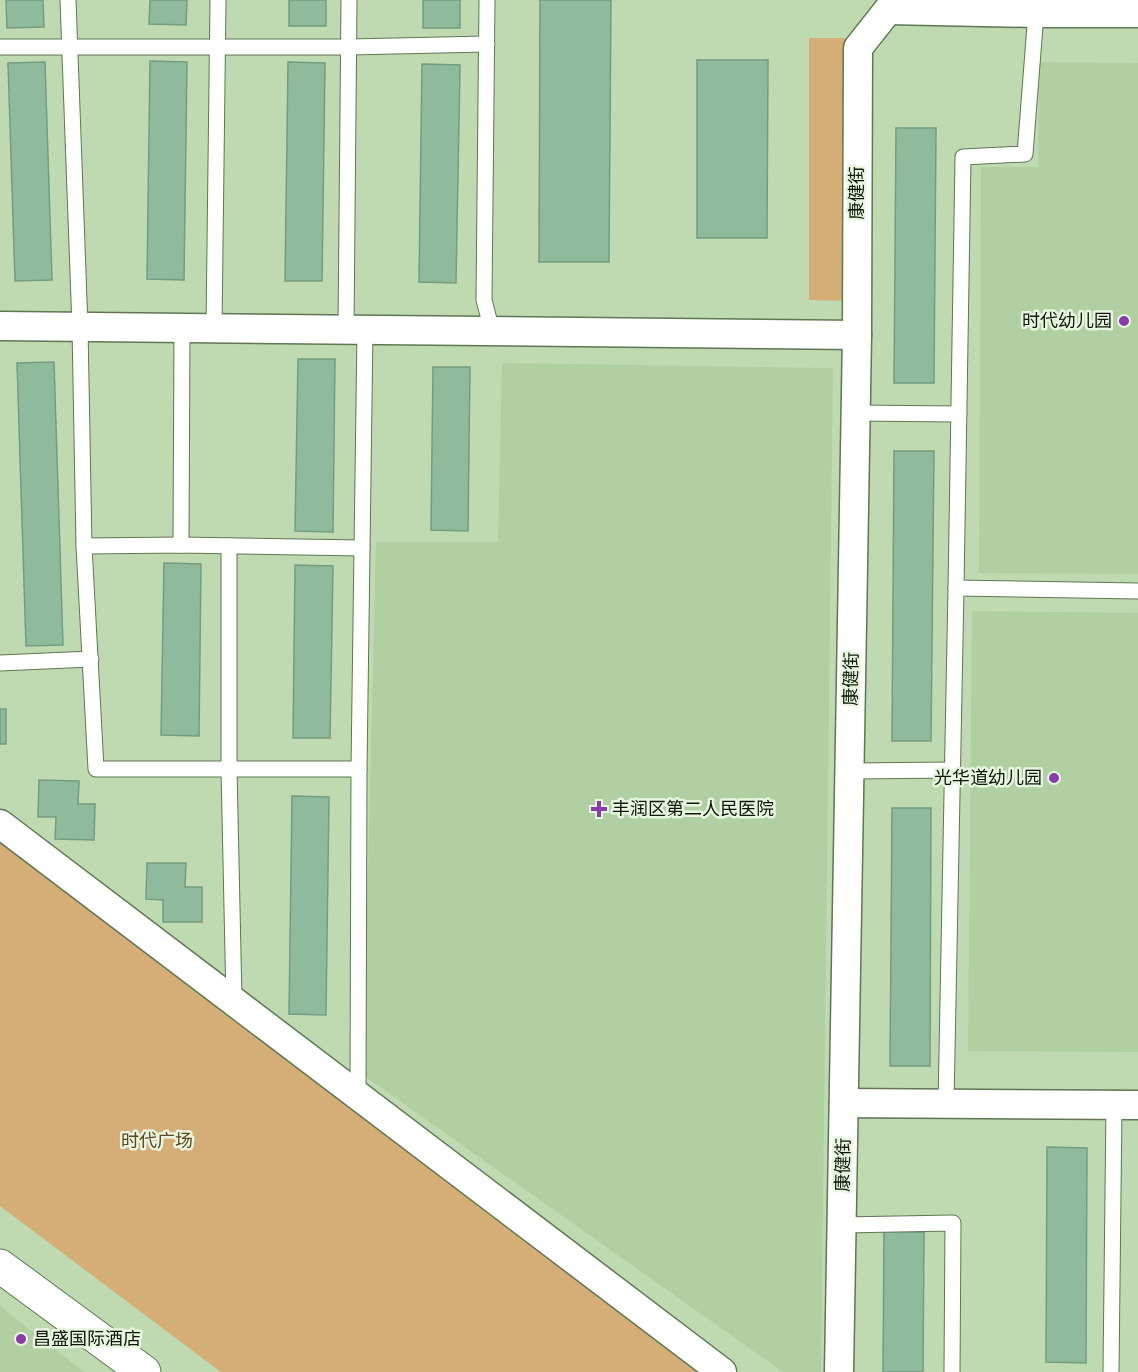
<svg xmlns="http://www.w3.org/2000/svg" width="1138" height="1372" font-family="'Work Sans','Noto Sans SC',sans-serif">
	<rect width="100%" height="100%" fill="#bfdab1"/>
	<g fill="#b1d0a1">
		<path d="M 1039,62 L 1138,63 L 1138,574 L 979,573 L 981,167 L 1038,167 Z"/>
		<path d="M 502,363 L 833,368 L 821,1372 L 783,1372 L 363,1075 L 376,542 L 498,542 Z"/>
		<path d="M 972,611 L 1138,613 L 1138,1052 L 968,1051 Z"/>
		<path d="M 0,1306 L 84,1372 L 0,1372 Z"/>
	</g>
	<g fill="#d5ad76">
		<path d="M 809,38 L 851,38 L 850,301 L 809,300 Z"/>
		<path d="M 0,838 L 705,1372 L 221,1372 L 0,1206 Z"/>
	</g>
	<g fill="#8fbb9d" stroke="#739d81" stroke-width="1.5">
		<path d="M 6,0 L 43,0 L 44,27 L 7,28 Z"/>
		<path d="M 150,0 L 187,0 L 186,25 L 149,24 Z"/>
		<rect x="289" y="0" width="37" height="26"/>
		<rect x="423" y="0" width="37" height="28"/>
		<path d="M 540,0 L 611,0 L 609,262 L 539,262 Z"/>
		<path d="M 697,60 L 768,60 L 767,238 L 697,238 Z"/>
		<path d="M 150,61 L 187,62 L 184,280 L 147,279 Z"/>
		<path d="M 45,62 L 52,280 L 15,281 L 8,63 Z"/>
		<path d="M 288,62 L 325,63 L 322,281 L 285,281 Z"/>
		<path d="M 422,64 L 460,65 L 456,283 L 419,282 Z"/>
		<path d="M 896,128 L 936,128 L 934,383 L 894,383 Z"/>
		<path d="M 298,359 L 335,359 L 333,532 L 295,531 Z"/>
		<path d="M 54,362 L 63,645 L 26,646 L 17,363 Z"/>
		<path d="M 433,367 L 470,367 L 468,531 L 431,530 Z"/>
		<path d="M 894,451 L 934,451 L 931,741 L 892,741 Z"/>
		<path d="M 164,563 L 201,564 L 199,736 L 161,735 Z"/>
		<path d="M 295,565 L 333,566 L 330,738 L 293,738 Z"/>
		<rect x="0" y="709" width="6" height="35"/>
		<path d="M 39,780 L 79,781 L 78,804 L 95,804 L 94,840 L 55,839 L 56,817 L 38,817 Z"/>
		<path d="M 292,796 L 329,797 L 326,1015 L 289,1014 Z"/>
		<path d="M 892,808 L 931,808 L 930,1066 L 890,1066 Z"/>
		<path d="M 147,863 L 186,863 L 185,887 L 202,887 L 202,922 L 163,922 L 163,900 L 146,899 Z"/>
		<path d="M 1047,1147 L 1087,1148 L 1086,1363 L 1046,1362 Z"/>
		<path d="M 884,1231 L 924,1232 L 923,1372 L 883,1372 Z"/>
	</g>
	<g fill="none" stroke-linecap="round" stroke-linejoin="round">
		<g stroke="#5f7752" stroke-width="17">
			<g id="service">
				<path d="M 68,0 L 80,327 L 84,546 L 96,769 L 359,769"/>
				<path d="M 487,0 L 484,300 L 492,331"/>
				<path d="M 0,47 L 349,47 L 487,44"/>
				<path d="M 214,328 L 218,0"/>
				<path d="M 346,329 L 349,0"/>
				<path d="M 855,413 L 959,414"/>
				<path d="M 181,545 L 182,328"/>
				<path d="M 84,546 L 181,545 L 362,548"/>
				<path d="M 229,546 L 229,769 L 234,1000"/>
				<path d="M 956,588 L 1138,591"/>
				<path d="M 0,663 L 91,659"/>
				<path d="M 850,771 L 953,770"/>
				<path d="M 358,1096 L 359,769 L 365,330"/>
				<path d="M 946,1104 L 956,588 L 963,157 L 1025,154 L 1036,13"/>
				<path d="M 842,1225 L 953,1223 L 952,1372"/>
				<path d="M 1111,1372 L 1114,1105"/>
			</g>
		</g>
		<g stroke="#5f7752" stroke-width="31">
			<g id="minor">
				<path d="M 888,10 L 1036,13 L 1138,13"/>
				<path d="M 0,326 L 857,335"/>
				<path d="M 0,824 L 722,1372"/>
				<path d="M 844,1103 L 1138,1105"/>
				<path d="M 839,1372 L 857,335 L 858,48 L 888,10"/>
			</g>
		</g>
		<g stroke="#5f7752" stroke-width="35">
			<path id="secondary" d="M 0,1266 L 144,1372"/>
		</g>
		<use href="#service" stroke="#fff" stroke-width="15"/>
		<use href="#minor" stroke="#fff" stroke-width="28"/>
		<use href="#secondary" stroke="#fff" stroke-width="33"/>
	</g>
	<g fill="#8b3bab" stroke="#e8f6e1" stroke-width="2">
		<circle cx="1124" cy="321" r="6"/>
		<circle cx="1054" cy="778" r="6"/>
		<path d="M596 800h6v6h6v6h-6v6h-6v-6h-6v-6h6z"/>
		<circle cx="21" cy="1339" r="6"/>
	</g>
	<g text-anchor="middle" stroke-width="5" stroke-linejoin="round" paint-order="stroke">
		<g font-size="18" fill="#0e1708" stroke="#e8f6e1">
			<text transform="translate(857 193) rotate(-90)" y="6">康健街</text>
			<text transform="translate(851 679) rotate(-89)" y="6">康健街</text>
			<text transform="translate(843 1165) rotate(-89)" y="6">康健街</text>
		</g>
		<g font-size="18" fill="#0e1708" stroke="#e8f6e1" text-anchor="end">
			<text x="1112" y="327">时代幼儿园</text>
			<text x="1042" y="784">光华道幼儿园</text>
			<text x="612" y="815" text-anchor="start">丰润区第二人民医院</text>
			<text x="33" y="1345" text-anchor="start">昌盛国际酒店</text>
		</g>
		<g font-size="18" fill="#61461d" stroke="#e8f6e1">
			<text x="157" y="1147">时代广场</text>
		</g>
	</g>
</svg>
